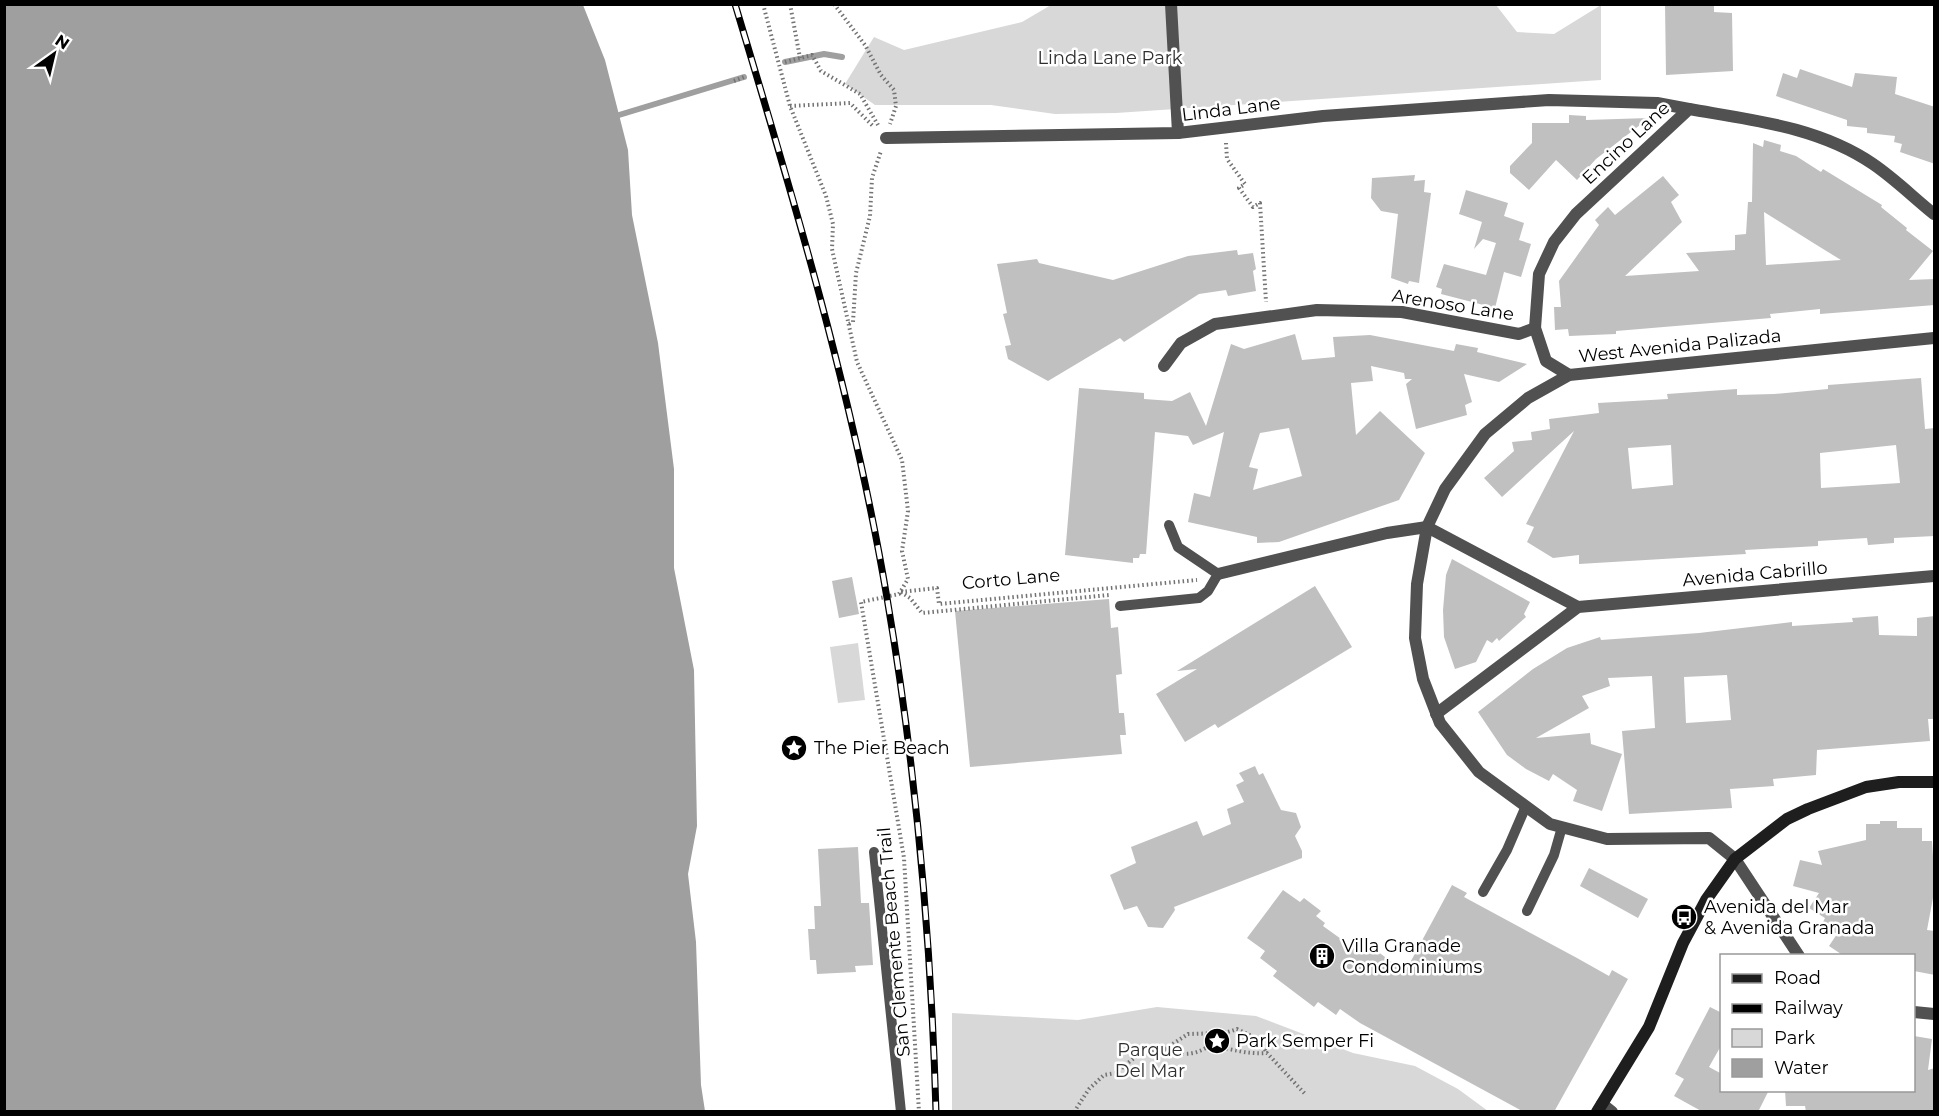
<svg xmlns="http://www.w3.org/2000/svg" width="1939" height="1116" font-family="Montserrat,sans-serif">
	<rect width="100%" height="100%" fill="#fff"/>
	<g fill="#d8d8d8">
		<path d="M 1051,5 L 1496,5 L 1517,32 L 1554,34 L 1601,5 L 1601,80 L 1116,113 L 1055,114 L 991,105 L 875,105 L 845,84 L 874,37 L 904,50 L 1022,22 Z"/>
		<path d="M 858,643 L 865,700 L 838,703 L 830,647 Z"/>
		<path d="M 1157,1007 L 1256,1016 L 1353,1053 L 1415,1066 L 1458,1089 L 1488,1111 L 952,1111 L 952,1013 L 1078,1020 Z"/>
	</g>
	<path fill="#9f9f9f" d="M 5,4 L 583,5 L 605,60 L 628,150 L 632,215 L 658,343 L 674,469 L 674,568 L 694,670 L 697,826 L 688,874 L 696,942 L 701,1085 L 705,1111 L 5,1111 Z"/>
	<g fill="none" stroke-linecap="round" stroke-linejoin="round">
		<g stroke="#9f9f9f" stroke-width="6">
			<path d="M 785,62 L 824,54 L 842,57"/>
			<path d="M 619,115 L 744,77"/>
		</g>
	</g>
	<g fill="#c0c0c0" fill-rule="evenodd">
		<path d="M 1665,4 L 1714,4 L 1714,12 L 1732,13 L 1733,71 L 1666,75 Z"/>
		<path d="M 1800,69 L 1852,87 L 1855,73 L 1897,77 L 1895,94 L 1935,107 L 1935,164 L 1900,152 L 1902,144 L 1894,142 L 1895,136 L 1867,133 L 1867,128 L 1847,126 L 1847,120 L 1776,96 L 1783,73 L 1797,78 Z"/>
		<path d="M 1569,115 L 1586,116 L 1586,120 L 1649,118 L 1596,159 L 1577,180 L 1556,160 L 1529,190 L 1510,173 L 1510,166 L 1532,143 L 1532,123 L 1569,123 Z"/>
		<path d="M 1764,140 L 1781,145 L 1780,151 L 1796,156 L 1821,172 L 1823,169 L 1882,205 L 1881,207 L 1907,228 L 1906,230 L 1933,251 L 1909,280 L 1935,279 L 1935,305 L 1820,314 L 1820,309 L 1770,314 L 1771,318 L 1616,331 L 1616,334 L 1569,336 L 1568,329 L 1555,330 L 1554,307 L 1561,307 L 1559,281 L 1599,225 L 1595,220 L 1608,207 L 1615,215 L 1663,176 L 1679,195 L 1671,202 L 1682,222 L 1625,276 L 1699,271 L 1686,253 L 1735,250 L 1735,235 L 1746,234 L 1748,202 L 1752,202 L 1753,143 L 1763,147 ZM 1764,212 L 1815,244 L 1841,260 L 1766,265 Z"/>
		<path d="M 1415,175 L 1414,181 L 1425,180 L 1424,192 L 1431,193 L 1419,283 L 1409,281 L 1408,284 L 1391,278 L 1398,214 L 1381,211 L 1371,198 L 1372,178 Z"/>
		<path d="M 1466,190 L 1508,203 L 1504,216 L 1524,223 L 1519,240 L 1531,244 L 1521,277 L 1504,272 L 1495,308 L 1441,294 L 1442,289 L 1436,287 L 1444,264 L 1486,275 L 1496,243 L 1483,239 L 1474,249 L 1482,222 L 1459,214 Z"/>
		<path d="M 1237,250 L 1238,255 L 1253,253 L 1256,269 L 1253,271 L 1256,291 L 1228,296 L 1226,290 L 1199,294 L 1124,342 L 1120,338 L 1048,381 L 1008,359 L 1005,346 L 1011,345 L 1003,314 L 1007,313 L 997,264 L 1037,259 L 1039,263 L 1113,280 L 1188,256 Z"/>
		<path d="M 1295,334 L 1302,360 L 1335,357 L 1333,337 L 1370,335 L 1454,351 L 1456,344 L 1478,348 L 1477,352 L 1527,364 L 1499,382 L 1464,374 L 1472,402 L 1465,405 L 1467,415 L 1416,429 L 1406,384 L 1412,379 L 1405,379 L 1404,373 L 1371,366 L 1373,381 L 1351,383 L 1356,435 L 1380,411 L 1425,453 L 1399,500 L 1279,542 L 1257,543 L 1257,537 L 1188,522 L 1194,493 L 1210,497 L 1224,432 L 1193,445 L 1188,436 L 1155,432 L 1146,554 L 1140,554 L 1139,558 L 1133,558 L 1133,563 L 1065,555 L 1079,388 L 1144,393 L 1144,399 L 1172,401 L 1190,392 L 1206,426 L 1231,344 L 1244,349 ZM 1289,428 L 1302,476 L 1253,490 L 1258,469 L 1249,467 L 1260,433 Z"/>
		<path d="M 1921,378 L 1925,429 L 1935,428 L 1935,536 L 1894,538 L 1894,543 L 1868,545 L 1867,538 L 1818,541 L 1818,546 L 1745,550 L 1746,554 L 1579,564 L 1579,555 L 1553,558 L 1527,542 L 1534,527 L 1526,524 L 1574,431 L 1502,497 L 1484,478 L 1514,451 L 1512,442 L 1532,440 L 1531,432 L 1550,429 L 1549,419 L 1599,413 L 1598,403 L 1668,399 L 1667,394 L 1737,389 L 1737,395 L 1774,394 L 1828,389 L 1828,385 ZM 1671,445 L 1673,485 L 1632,489 L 1628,448 ZM 1896,445 L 1900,483 L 1821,488 L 1820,453 Z"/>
		<path d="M 1452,559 L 1530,602 L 1524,614 L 1526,617 L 1499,641 L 1497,638 L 1492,643 L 1487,640 L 1476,662 L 1455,669 L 1444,637 L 1443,610 L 1446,575 Z"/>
		<path d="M 852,577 L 859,614 L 839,618 L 832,581 Z"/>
		<path d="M 1315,586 L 1352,647 L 1218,728 L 1215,724 L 1185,742 L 1156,694 L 1197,669 L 1177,671 Z"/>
		<path d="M 1109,599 L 1111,628 L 1118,627 L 1122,674 L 1116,675 L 1119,713 L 1124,713 L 1126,735 L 1120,735 L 1122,754 L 970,767 L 955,611 Z"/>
		<path d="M 1878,616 L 1879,635 L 1917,636 L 1917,618 L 1935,616 L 1935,719 L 1928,719 L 1930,741 L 1817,750 L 1816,775 L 1773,779 L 1774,786 L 1730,789 L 1732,808 L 1629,814 L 1622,731 L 1655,728 L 1652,676 L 1608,678 L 1610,686 L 1582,696 L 1589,708 L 1536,738 L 1590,733 L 1591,744 L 1622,754 L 1602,811 L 1573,801 L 1577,790 L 1553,774 L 1549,781 L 1526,769 L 1507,755 L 1478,712 L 1533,669 L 1567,648 L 1600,637 L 1601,640 L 1699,633 L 1792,622 L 1792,626 L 1853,622 L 1852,618 ZM 1727,675 L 1731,720 L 1686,723 L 1684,677 Z"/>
		<path d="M 1255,766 L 1259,775 L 1263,773 L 1281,810 L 1296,813 L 1301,827 L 1295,836 L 1302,851 L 1302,858 L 1174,907 L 1175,910 L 1163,928 L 1148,927 L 1137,906 L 1124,910 L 1110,875 L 1136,863 L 1131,847 L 1197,821 L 1203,836 L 1231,824 L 1227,809 L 1244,802 L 1236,785 L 1244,781 L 1239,773 Z"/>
		<path d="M 1880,821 L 1897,821 L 1897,828 L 1922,828 L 1922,841 L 1932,841 L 1935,887 L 1927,930 L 1935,931 L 1935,975 L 1914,971 L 1914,956 L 1844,956 L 1829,946 L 1837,934 L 1822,924 L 1825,918 L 1809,908 L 1819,893 L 1793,886 L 1800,860 L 1822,865 L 1818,851 L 1866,840 L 1866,824 L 1880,824 Z"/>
		<path d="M 858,847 L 861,903 L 869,903 L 873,965 L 855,966 L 856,972 L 817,974 L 816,960 L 810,960 L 808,929 L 815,929 L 814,906 L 821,906 L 818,849 Z"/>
		<path d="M 1589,868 L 1648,899 L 1638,918 L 1580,886 Z"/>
		<path d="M 1452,885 L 1467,893 L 1464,897 L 1577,958 L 1609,976 L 1612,970 L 1628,979 L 1554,1112 L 1524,1112 L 1360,1023 L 1340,1009 L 1336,1015 L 1318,1002 L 1314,1007 L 1273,976 L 1277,971 L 1260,958 L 1265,951 L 1247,938 L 1283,890 L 1300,902 L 1304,898 L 1321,911 L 1316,916 L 1325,923 L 1323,926 L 1362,954 L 1369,945 L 1405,972 Z"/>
		<path d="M 1710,1007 L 1722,1013 L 1722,1044 L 1709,1067 L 1722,1074 L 1722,1090 L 1769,1090 L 1758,1112 L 1703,1112 L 1674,1096 L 1684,1079 L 1675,1074 Z"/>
		<path d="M 1914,1036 L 1932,1039 L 1928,1070 L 1935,1068 L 1935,1112 L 1806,1112 L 1805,1106 L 1786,1106 L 1785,1090 L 1914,1090 Z"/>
	</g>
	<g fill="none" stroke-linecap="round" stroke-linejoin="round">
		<g stroke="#737373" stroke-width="4" stroke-dasharray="1.5 3" stroke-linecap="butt">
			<path d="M 763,4 L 790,106 L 826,196 L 833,224 L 832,249 L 857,362 L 902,460 L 908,511 L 902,551 L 908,579 L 899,594 L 861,602 L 904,858 L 919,1112"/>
			<path d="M 790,4 L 800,58"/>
			<path d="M 834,4 L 865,45 L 881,75 L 894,90 L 896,106 L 890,124"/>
			<path d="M 785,62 L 812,55 L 821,71 L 860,94 L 878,125"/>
			<path d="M 734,81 L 744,77"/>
			<path d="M 790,106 L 850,103 L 874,127"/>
			<path d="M 1226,143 L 1227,159 L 1245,184 L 1239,188 L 1253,207 L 1260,203 L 1266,302"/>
			<path d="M 849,324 L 853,322 L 856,273 L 870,216 L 872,178 L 881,151"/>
			<path d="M 901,592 L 937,588 L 939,604 L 1197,580"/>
			<path d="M 901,592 L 910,598 L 922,613 L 1109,595"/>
			<path d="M 1225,1033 L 1227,1048"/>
			<path d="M 1206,1048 L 1208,1034"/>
			<path d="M 1165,1049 C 1181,1055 1191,1056 1206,1048 C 1215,1051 1221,1048 1229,1049 C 1243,1052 1253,1054 1267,1053 L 1306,1095"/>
			<path d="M 1074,1112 L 1089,1089 L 1104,1075 L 1116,1073 L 1140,1053 L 1165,1049 L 1188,1034 L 1225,1033 L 1237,1029 L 1258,1039 L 1267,1053"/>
		</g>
		<g stroke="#515151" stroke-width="10">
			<path d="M 1120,606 L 1199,598 L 1208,591 L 1218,574 L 1178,547 L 1169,525"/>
			<path d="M 874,852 L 901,1112"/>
			<path d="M 1483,892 L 1507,850 L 1526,806"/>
			<path d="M 1527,911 L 1554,855 L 1562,827"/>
		</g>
		<g stroke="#515151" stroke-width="12">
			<path d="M 1171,4 L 1178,133"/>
			<path d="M 886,138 L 1178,133 L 1323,116 L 1549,100 L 1657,103 L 1689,109"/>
			<path d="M 1164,366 L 1181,343 L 1215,324 L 1317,310 L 1402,312 L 1519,334 L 1535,328"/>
			<path d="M 1569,375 L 1546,361 L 1535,328 L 1539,274 L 1554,242 L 1576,214 L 1689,109 C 1752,120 1819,127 1873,164 C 1895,179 1914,198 1934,214"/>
			<path d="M 1427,527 L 1578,607"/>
			<path d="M 1218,574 L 1387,533 L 1427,527"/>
			<path d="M 1436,714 L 1578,607 L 1934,576"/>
			<path d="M 1735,859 L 1709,838 L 1607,839 L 1550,824 L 1479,772 L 1440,723 L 1423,679 L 1415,638 L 1417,584 L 1427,527 L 1445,489 L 1485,434 L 1528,398 L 1569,375 L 1934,338"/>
			<path d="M 1602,1104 L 1612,1112"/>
		</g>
		<g stroke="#515151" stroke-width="12">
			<path d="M 1735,859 L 1799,956"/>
			<path d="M 1914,1012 L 1934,1014"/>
		</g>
		<path stroke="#1e1e1e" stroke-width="12" d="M 1597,1112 L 1649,1027 L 1683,943 L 1706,900 L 1735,859 L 1787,819 L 1808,809 L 1866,787 L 1899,782 L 1934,782"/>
		<g stroke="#000" stroke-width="7">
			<path id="rail" d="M 735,4 C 794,200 853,396 887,598 C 916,768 931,939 936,1112"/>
		</g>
		<use href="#rail" stroke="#fff" stroke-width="4.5" stroke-dasharray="14" stroke-linecap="butt"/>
	</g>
	<defs>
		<g id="sight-disc" transform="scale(1.35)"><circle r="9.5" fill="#000" stroke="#fff"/><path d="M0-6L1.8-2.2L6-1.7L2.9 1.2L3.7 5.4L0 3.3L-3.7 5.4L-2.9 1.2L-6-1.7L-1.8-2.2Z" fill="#fff"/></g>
		<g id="bus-disc" transform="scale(1.35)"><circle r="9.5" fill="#000" stroke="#fff"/><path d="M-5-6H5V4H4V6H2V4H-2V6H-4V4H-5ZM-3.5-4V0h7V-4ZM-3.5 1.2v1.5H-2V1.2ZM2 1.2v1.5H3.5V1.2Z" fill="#fff"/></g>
		<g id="building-disc" transform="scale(1.35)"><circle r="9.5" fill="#000" stroke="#fff"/><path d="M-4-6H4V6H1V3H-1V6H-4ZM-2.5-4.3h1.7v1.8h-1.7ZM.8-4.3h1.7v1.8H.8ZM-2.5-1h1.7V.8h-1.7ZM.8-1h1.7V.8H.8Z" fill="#fff"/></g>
	</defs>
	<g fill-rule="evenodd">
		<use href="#sight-disc" x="794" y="748"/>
		<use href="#bus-disc" x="1684" y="917"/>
		<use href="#building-disc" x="1322" y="956"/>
		<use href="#sight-disc" x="1217" y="1041"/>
	</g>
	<g text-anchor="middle" stroke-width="5" stroke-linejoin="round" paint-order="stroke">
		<g font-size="18" fill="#2f2f2f" stroke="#fff">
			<text x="1110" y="64">Linda Lane Park</text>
			<text x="1150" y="1056">Parque<tspan x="1150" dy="21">Del Mar</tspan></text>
		</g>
		<g font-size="18" fill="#000" stroke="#fff">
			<text transform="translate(1231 109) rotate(-7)" y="6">Linda Lane</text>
			<text transform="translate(1626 143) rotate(-43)" y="6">Encino Lane</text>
			<text transform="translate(1453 305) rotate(9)" y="6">Arenoso Lane</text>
			<text transform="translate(1680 346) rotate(-6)" y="6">West Avenida Palizada</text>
			<text transform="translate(1755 574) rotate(-5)" y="6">Avenida Cabrillo</text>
			<text transform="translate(1011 579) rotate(-5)" y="6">Corto Lane</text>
			<text transform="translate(894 942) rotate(-95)" y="6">San Clemente Beach Trail</text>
		</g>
		<g font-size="18" fill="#000" stroke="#fff" text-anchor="start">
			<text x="814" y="754">The Pier Beach</text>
			<text x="1704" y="913">Avenida del Mar<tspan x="1704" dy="21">&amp; Avenida Granada</tspan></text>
			<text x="1342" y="952">Villa Granade<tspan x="1342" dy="21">Condominiums</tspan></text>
			<text x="1236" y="1047">Park Semper Fi</text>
		</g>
	</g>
	<rect width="1939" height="1116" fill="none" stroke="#000000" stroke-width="12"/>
	<rect x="1720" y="954" width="195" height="138" fill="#ffffff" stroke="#999999" stroke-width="1.5"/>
	<rect x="1732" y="974" width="30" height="9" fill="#1e1e1e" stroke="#999999" stroke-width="1.5"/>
	<text x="1774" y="984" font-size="18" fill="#000000">Road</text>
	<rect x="1732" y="1004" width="30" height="9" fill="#000000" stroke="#999999" stroke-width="1.5"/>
	<text x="1774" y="1014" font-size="18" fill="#000000">Railway</text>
	<rect x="1732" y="1029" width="30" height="18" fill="#d8d8d8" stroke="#999999" stroke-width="1.5"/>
	<text x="1774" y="1044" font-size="18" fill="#000000">Park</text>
	<rect x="1732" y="1059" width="30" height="18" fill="#9f9f9f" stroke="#999999" stroke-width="1.5"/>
	<text x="1774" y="1074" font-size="18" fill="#000000">Water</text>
	<g transform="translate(54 54) rotate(34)" stroke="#ffffff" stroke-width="4.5" paint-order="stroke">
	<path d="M0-4.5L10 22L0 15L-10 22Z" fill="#000000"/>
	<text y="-9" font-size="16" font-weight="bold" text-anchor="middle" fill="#000000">N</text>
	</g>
</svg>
